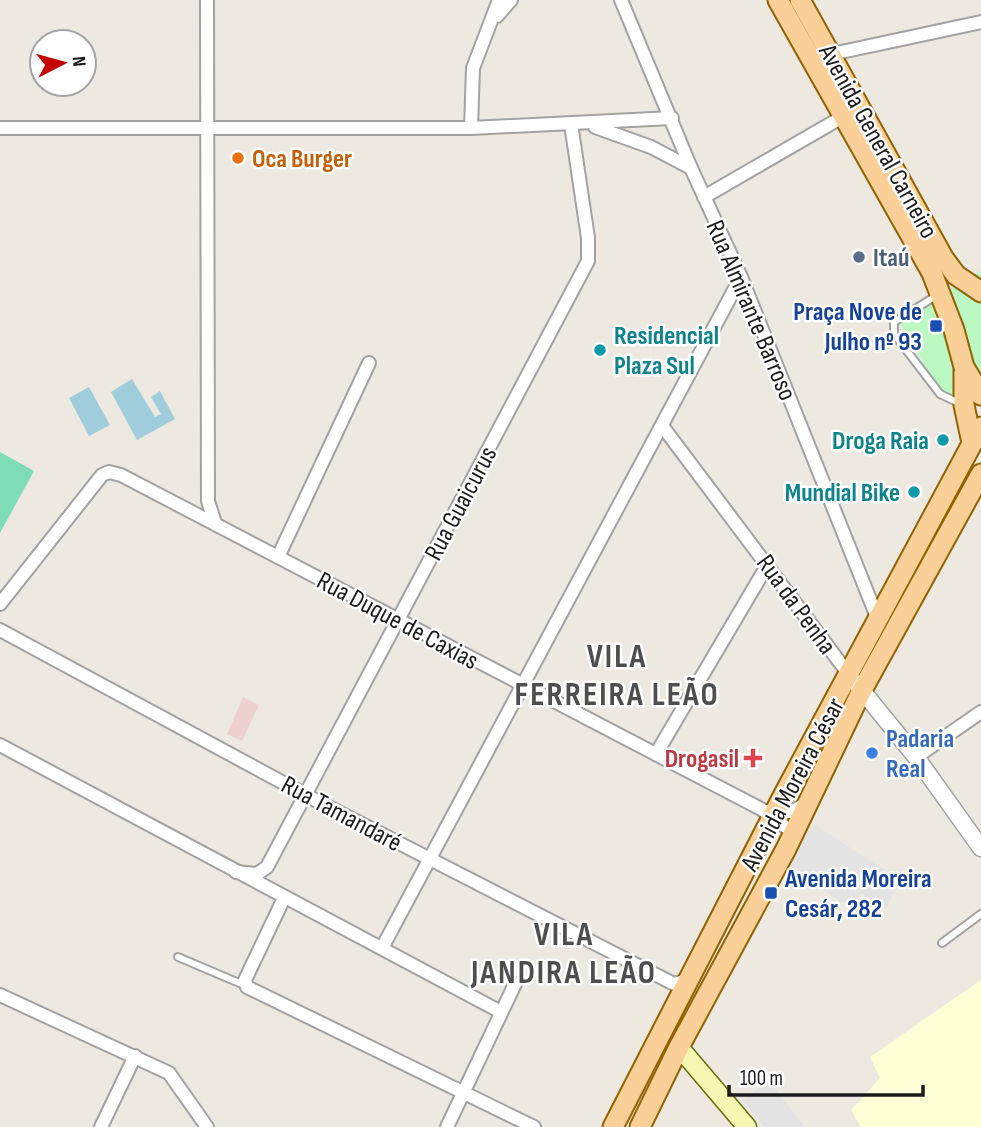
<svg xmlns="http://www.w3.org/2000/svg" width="981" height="1127" font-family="'Sofia Sans Condensed',sans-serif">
	<rect width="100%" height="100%" fill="#ede9e0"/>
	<path fill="#eed0cf" d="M 243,697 L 259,705 L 242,741 L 227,734 Z"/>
	<path fill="#ffffd7" d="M 981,980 L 981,1127 L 861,1127 L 851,1110 L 880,1078 L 870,1057 Z"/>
	<path fill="#bcf8c1" d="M 981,271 L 981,396 L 963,400 L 938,387 L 899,322 Z"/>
	<path fill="#7edcb8" d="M 0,452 L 34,471 L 0,533 Z"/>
	<g fill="#e3e3e3">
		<path d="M 815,825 L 900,880 L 886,909 L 861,893 L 851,908 L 786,867 L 804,828 L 811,832 Z"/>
		<path d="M 768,1080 L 805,1127 L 765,1127 L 742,1101 Z"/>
	</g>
	<g fill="#a0cddb">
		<path d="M 132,379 L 155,417 L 161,414 L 151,397 L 160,391 L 175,419 L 137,440 L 111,392 Z"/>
		<path d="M 89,387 L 110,425 L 89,436 L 69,398 Z"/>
	</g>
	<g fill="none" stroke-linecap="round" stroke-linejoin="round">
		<g stroke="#a2a2a2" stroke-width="10">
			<g id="service">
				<path d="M 936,296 L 894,322 L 894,334 L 940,394 L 961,404"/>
				<path d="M 942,943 L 981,914"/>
				<path d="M 178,957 L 244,985"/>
			</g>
		</g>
		<g stroke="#a2a2a2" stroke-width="16">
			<g id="minor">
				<path d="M 207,0 L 208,501 L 215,523"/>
				<path d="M 621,0 L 691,168 L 741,277 L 879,622"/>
				<path d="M 497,16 L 511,0"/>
				<path d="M 827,61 L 832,54 L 981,22"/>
				<path d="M 595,127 L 651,147 L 691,168"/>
				<path d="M 0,128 L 471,128 L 672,118"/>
				<path d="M 471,128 L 473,68 L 499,0"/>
				<path d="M 704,197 L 844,116"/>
				<path d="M 663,427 L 850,676"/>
				<path d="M 278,557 L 369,363"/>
				<path d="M 0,604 L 102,475 L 109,472 L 121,475 L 761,809 L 794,833"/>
				<path d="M 0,630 L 315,800 L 674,984 L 688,980"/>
				<path d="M 0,745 L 501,1012"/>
				<path d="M 656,754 L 768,564"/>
				<path d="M 916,757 L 981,712"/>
				<path d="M 768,811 L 792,812 L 806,803"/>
				<path d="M 236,872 L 257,874 L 267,867 L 588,261 L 588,238 L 571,124"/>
				<path d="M 284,898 L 245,980 L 247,987 L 534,1127"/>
				<path d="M 382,948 L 741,277"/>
				<path d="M 0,995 L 169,1073 L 207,1127"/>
				<path d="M 101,1127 L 135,1056"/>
				<path d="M 447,1127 L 515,984"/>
			</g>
		</g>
		<g stroke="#a2a2a2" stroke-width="19">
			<path id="tertiary" d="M 856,683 L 916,757 L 981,848"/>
		</g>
		<g stroke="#636f06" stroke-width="21">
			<path id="secondary" d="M 679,1047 L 747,1127"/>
		</g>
		<g stroke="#916201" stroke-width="23">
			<g id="primary">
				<path d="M 778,0 L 932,273 L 954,330 L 964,367 L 981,395"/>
				<path d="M 800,0 L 944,259 L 956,275 L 981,292"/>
				<path d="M 964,372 L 964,405 L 972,443"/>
				<path d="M 613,1127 L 783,796 L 981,427"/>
				<path d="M 640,1127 L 679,1047 L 786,849 L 862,690 L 981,474"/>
			</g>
		</g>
		<use href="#service" stroke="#fff" stroke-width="6"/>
		<use href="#minor" stroke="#fff" stroke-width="12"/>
		<use href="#tertiary" stroke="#fff" stroke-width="16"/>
		<use href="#secondary" stroke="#f5f8b3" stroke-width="18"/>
		<use href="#primary" stroke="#fbd098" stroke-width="19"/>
	</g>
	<circle fill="#e8710a" stroke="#fff" stroke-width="2.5" cx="238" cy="158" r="7"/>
	<circle fill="#5c6f8a" stroke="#fff" stroke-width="2.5" cx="859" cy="257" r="7"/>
	<g fill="#1a4fb4" stroke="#fff" stroke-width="2.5">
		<rect x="929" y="319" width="14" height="14" rx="3.5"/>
		<rect x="764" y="886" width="14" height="14" rx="3.5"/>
	</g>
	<g fill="#0f9aa8" stroke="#fff" stroke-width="2.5">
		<circle cx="600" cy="350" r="7"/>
		<circle cx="943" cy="440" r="7"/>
		<circle cx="914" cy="492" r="7"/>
	</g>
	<circle fill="#3f7fe0" stroke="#fff" stroke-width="2.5" cx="872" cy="753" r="7"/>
	<path fill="#e0444e" stroke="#fff" stroke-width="2.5" d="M749.5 747.5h7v7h7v7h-7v7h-7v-7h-7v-7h7z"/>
	<g text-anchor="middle" stroke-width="5" stroke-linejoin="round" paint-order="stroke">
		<g font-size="26" fill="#1b1b1b" stroke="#fff">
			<text transform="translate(879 141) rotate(61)" y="9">Avenida General Carneiro</text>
			<text transform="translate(752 310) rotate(67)" y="9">Rua Almirante Barroso</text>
			<text transform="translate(460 503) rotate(-62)" y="9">Rua Guaicurus</text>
			<text transform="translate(797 604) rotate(54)" y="9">Rua da Penha</text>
			<text transform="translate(398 620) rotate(28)" y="9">Rua Duque de Caxias</text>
			<text transform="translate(792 784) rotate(-62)" y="9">Avenida Moreira César</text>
			<text transform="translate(342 813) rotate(28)" y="9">Rua Tamandaré</text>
		</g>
		<g font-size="26" font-weight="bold" fill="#c56008" stroke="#fff" text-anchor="start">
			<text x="252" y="167">Oca Burger</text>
		</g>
		<g font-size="26" font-weight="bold" fill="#4e5e75" stroke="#fff" text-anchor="start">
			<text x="873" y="266">Itaú</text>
		</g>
		<g font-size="26" font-weight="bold" fill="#164399" stroke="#fff" text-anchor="end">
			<text x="922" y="320">Praça Nove de<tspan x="922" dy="30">Julho nº 93</tspan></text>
			<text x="785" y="887" text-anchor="start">Avenida Moreira<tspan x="785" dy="30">Cesár, 282</tspan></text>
		</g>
		<g font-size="26" font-weight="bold" fill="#0d838f" stroke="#fff" text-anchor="end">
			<text x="614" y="344" text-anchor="start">Residencial<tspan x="614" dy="30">Plaza Sul</tspan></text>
			<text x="929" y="449">Droga Raia</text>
			<text x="900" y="501">Mundial Bike</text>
		</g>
		<g font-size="26" font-weight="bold" fill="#366cbe" stroke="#fff" text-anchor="start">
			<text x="886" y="747">Padaria<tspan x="886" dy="30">Real</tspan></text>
		</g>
		<g font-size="26" font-weight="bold" fill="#be3a42" stroke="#fff" text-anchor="end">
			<text x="739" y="767">Drogasil</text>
		</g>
		<g font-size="33" font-weight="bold" letter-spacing="2" fill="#4e4e4e" stroke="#fff">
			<text x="617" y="667">VILA<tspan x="617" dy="38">FERREIRA LEÃO</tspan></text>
			<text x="564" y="945">VILA<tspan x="564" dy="38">JANDIRA LEÃO</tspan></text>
		</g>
	</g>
	<g transform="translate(63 63) rotate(84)"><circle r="33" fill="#ffffff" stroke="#a4a4a4" stroke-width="2"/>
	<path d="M0-5L12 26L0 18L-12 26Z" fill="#c40202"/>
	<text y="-10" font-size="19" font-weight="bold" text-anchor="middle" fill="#1b1b1b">N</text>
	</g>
	<path d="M729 1085v10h194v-10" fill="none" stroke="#1b1b1b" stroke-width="3.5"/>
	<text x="740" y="1085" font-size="21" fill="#1b1b1b" stroke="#ffffff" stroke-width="5" paint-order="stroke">100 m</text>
</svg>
